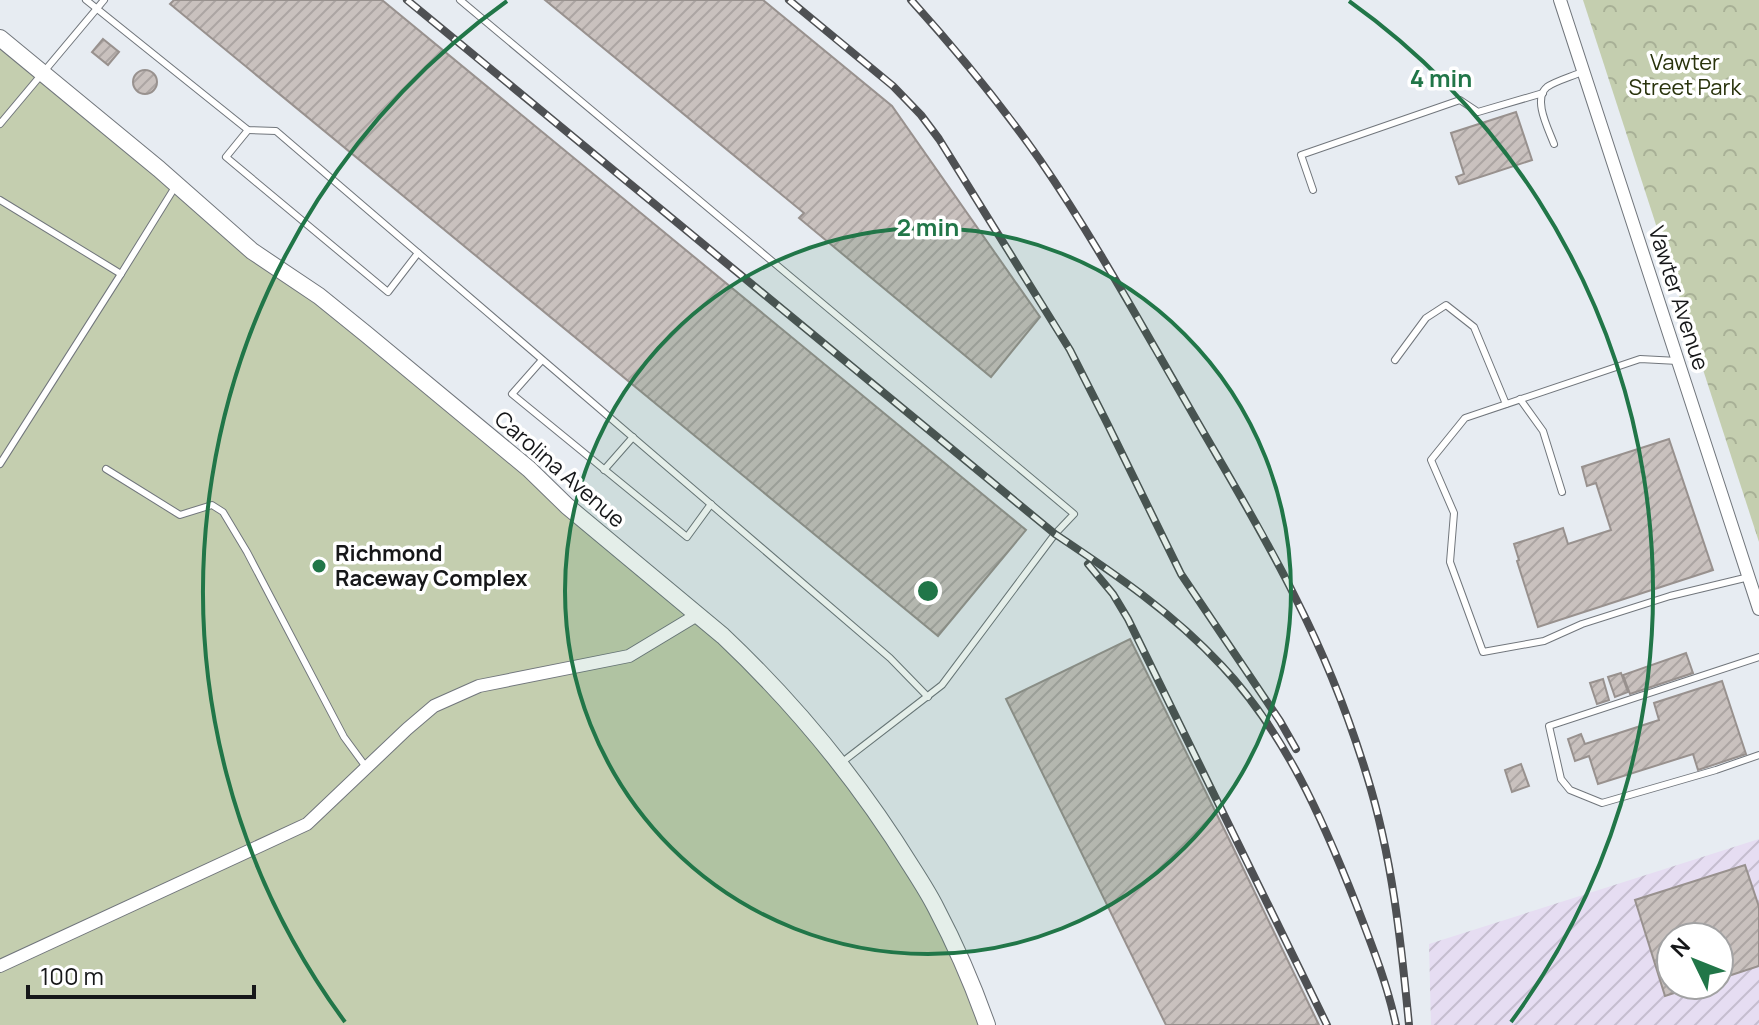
<svg xmlns="http://www.w3.org/2000/svg" width="1759" height="1025" font-family="Manrope,sans-serif">
	<defs>
		<pattern id="industrial-furrows" width="10" height="10" patternUnits="userSpaceOnUse" patternTransform="scale(2)"><rect width="10" height="10" fill="#e6ddf2"/><path d="M-1 1l2-2M0 10L10 0M9 11l2-2" fill="none" stroke="#c5bdcf"/></pattern>
		<pattern id="park-crowns" width="20" height="18" patternUnits="userSpaceOnUse" patternTransform="scale(2)"><rect width="20" height="18" fill="#c4ceaf"/><path d="M2 6a3 3 0 1 1 6 0M12 15a3 3 0 1 1 6 0" fill="none" stroke="#a8b096"/></pattern>
		<pattern id="building-hatch" width="6" height="6" patternUnits="userSpaceOnUse" patternTransform="scale(2)"><rect width="6" height="6" fill="#c9c1be"/><path d="M-1 1l2-2M0 6l6-6M5 7l2-2" fill="none" stroke="#aca5a3"/></pattern>
	</defs>
	<rect width="100%" height="100%" fill="#e7ecf2"/>
	<path fill="url(#industrial-furrows)" fill-rule="evenodd" d="M 1759,839 L 1759,1025 L 1431,1025 L 1429,944 ZM 1671,937 L 1719,937 L 1719,985 L 1671,985 Z"/>
	<path fill="url(#park-crowns)" d="M 1583,0 L 1759,0 L 1759,542 Z"/>
	<path fill="#c4ceaf" d="M 0,38 L 723,636 L 896,842 L 987,1025 L 0,1025 Z"/>
	<g fill="url(#building-hatch)" stroke="#98918e" stroke-width="2">
		<path d="M 174,0 L 382,0 L 1026,530 L 938,636 L 170,4 Z"/>
		<path d="M 545,0 L 763,0 L 892,106 L 1040,317 L 991,377 L 799,218 L 804,213 Z"/>
		<path d="M 103,39 L 119,52 L 108,65 L 92,52 Z"/>
		<circle cx="145" cy="82" r="12"/>
		<path d="M 1516,112 L 1532,160 L 1459,184 L 1456,177 L 1464,174 L 1451,133 Z"/>
		<path d="M 1669,439 L 1713,570 L 1538,627 L 1517,561 L 1519,560 L 1514,544 L 1563,528 L 1568,544 L 1611,530 L 1596,483 L 1587,486 L 1582,467 Z"/>
		<path d="M 1130,639 L 1227,835 L 1319,1025 L 1166,1025 L 1006,699 Z"/>
		<path d="M 1686,653 L 1693,673 L 1630,694 L 1623,675 Z"/>
		<path d="M 1621,673 L 1628,692 L 1615,697 L 1608,677 Z"/>
		<path d="M 1603,679 L 1609,700 L 1597,704 L 1590,683 Z"/>
		<path d="M 1722,681 L 1746,754 L 1698,770 L 1693,754 L 1598,784 L 1589,756 L 1575,761 L 1568,739 L 1581,734 L 1585,744 L 1659,720 L 1654,703 Z"/>
		<path d="M 1521,764 L 1529,786 L 1512,792 L 1505,770 Z"/>
		<path d="M 1745,865 L 1759,907 L 1759,966 L 1719,979 L 1719,937 L 1671,937 L 1671,985 L 1699,985 L 1665,996 L 1635,900 Z"/>
	</g>
	<g fill="none" stroke-linecap="round" stroke-linejoin="round">
		<g stroke="#71767c" stroke-width="8">
			<g id="service">
				<path d="M 86,0 L 248,130 L 276,131 L 890,658 L 928,697"/>
				<path d="M 460,0 L 1074,514 L 1055,534 L 942,685 L 841,763"/>
				<path d="M 0,124 L 104,0"/>
				<path d="M 248,130 L 226,157 L 388,292 L 418,253"/>
				<path d="M 1554,144 C 1549,130 1532,99 1547,87 C 1555,81 1574,76 1584,71"/>
				<path d="M 1313,190 L 1301,155 L 1460,100 L 1478,112 L 1543,93"/>
				<path d="M 0,200 L 121,274 L 175,187"/>
				<path d="M 542,360 L 512,394 L 687,537 L 711,504"/>
				<path d="M 1395,360 L 1426,318 L 1446,305 L 1474,327 L 1506,404"/>
				<path d="M 1678,361 L 1640,359 L 1465,418 L 1431,460 L 1454,513 L 1450,562 L 1483,652 L 1544,641 L 1582,624 L 1670,596 L 1749,577"/>
				<path d="M 1520,399 L 1543,431 L 1562,492"/>
				<path d="M 0,464 L 121,274"/>
				<path d="M 106,469 L 180,515 L 212,505 L 223,512 L 247,552 L 344,737 L 366,767"/>
				<path d="M 604,470 L 633,437"/>
				<path d="M 1759,657 L 1549,726 L 1561,779 L 1570,790 L 1602,803 L 1716,770 L 1759,755"/>
			</g>
		</g>
		<g stroke="#71767c" stroke-width="14">
			<g id="minor">
				<path d="M 1560,0 L 1759,609"/>
				<path d="M 0,966 L 307,824 L 407,729 L 434,706 L 479,686 L 629,656 L 697,615"/>
			</g>
		</g>
		<g stroke="#71767c" stroke-width="18">
			<path id="tertiary" d="M 0,38 L 159,169 L 252,251 L 319,296 L 366,334 L 529,469 L 567,506 L 723,636 C 795,704 859,782 911,866 C 920,880 929,894 936,908 C 956,946 973,985 987,1025"/>
		</g>
		<use href="#service" stroke="#fff" stroke-width="6"/>
		<use href="#minor" stroke="#fff" stroke-width="12"/>
		<use href="#tertiary" stroke="#fff" stroke-width="16"/>
		<g stroke="#4e5053" stroke-width="8">
			<g id="rail">
				<path d="M 407,0 L 1055,534 C 1115,574 1173,613 1222,666 C 1285,733 1323,820 1356,904 C 1371,943 1387,983 1396,1025"/>
				<path d="M 789,0 L 893,86 L 921,115 L 939,139 L 1070,350 L 1107,423 L 1181,574 L 1280,721 L 1296,749"/>
				<path d="M 911,0 C 957,51 1000,103 1040,160 C 1093,237 1139,321 1186,402 C 1223,467 1262,530 1295,597 C 1324,654 1348,714 1367,776 C 1392,856 1401,941 1409,1025"/>
				<path d="M 1088,564 L 1113,594 L 1128,619 L 1327,1025"/>
			</g>
		</g>
		<use href="#rail" stroke="#fff" stroke-width="5" stroke-dasharray="15" stroke-linecap="butt"/>
	</g>
	<circle cx="928" cy="591" r="363" fill="#217648" fill-opacity=".12"/>
	<g fill="none" stroke="#217648" stroke-width="4">
		<circle cx="928" cy="591" r="363"/>
		<path d="M345 1022A725 725 0 0 1 507 1M1349 1A725 725 0 0 1 1511 1022"/>
	</g>
	<circle fill="#217648" stroke="#fff" stroke-width="3" cx="319" cy="566" r="8"/>
	<g text-anchor="middle" stroke-width="7" stroke-linejoin="round" paint-order="stroke">
		<g font-size="22" fill="#29330c" stroke="#fff">
			<text x="1685" y="70">Vawter<tspan x="1685" dy="25">Street Park</tspan></text>
		</g>
		<g font-size="22" fill="#161719" stroke="#fff">
			<text transform="translate(1679 298) rotate(72)" y="8">Vawter Avenue</text>
			<text transform="translate(560 469) rotate(41)" y="8">Carolina Avenue</text>
		</g>
		<g font-size="22" font-weight="bold" fill="#161719" stroke="#fff" text-anchor="start">
			<text x="335" y="561">Richmond<tspan x="335" dy="25">Raceway Complex</tspan></text>
		</g>
	</g>
	<circle cx="928" cy="591" r="12" fill="#217648" stroke="#fff" stroke-width="4"/>
	<g font-size="24" text-anchor="middle" font-weight="bold" fill="#217648" stroke="#fff" stroke-width="7" stroke-linejoin="round" paint-order="stroke">
		<text x="1441" y="87">4 min</text>
		<text x="928" y="236">2 min</text>
	</g>
	<g transform="translate(1695 961) rotate(313)"><circle r="38" fill="#ffffff" stroke="#a2a2a3" stroke-width="2"/>
	<path d="M0-6L14 30L0 20L-14 30Z" fill="#217648"/>
	<text y="-12" font-size="22" font-weight="bold" text-anchor="middle" fill="#161719">N</text>
	</g>
	<path d="M28 985v12h226v-12" fill="none" stroke="#161719" stroke-width="4"/>
	<text x="40" y="985" font-size="24" fill="#161719" stroke="#ffffff" stroke-width="6" paint-order="stroke">100 m</text>
</svg>
